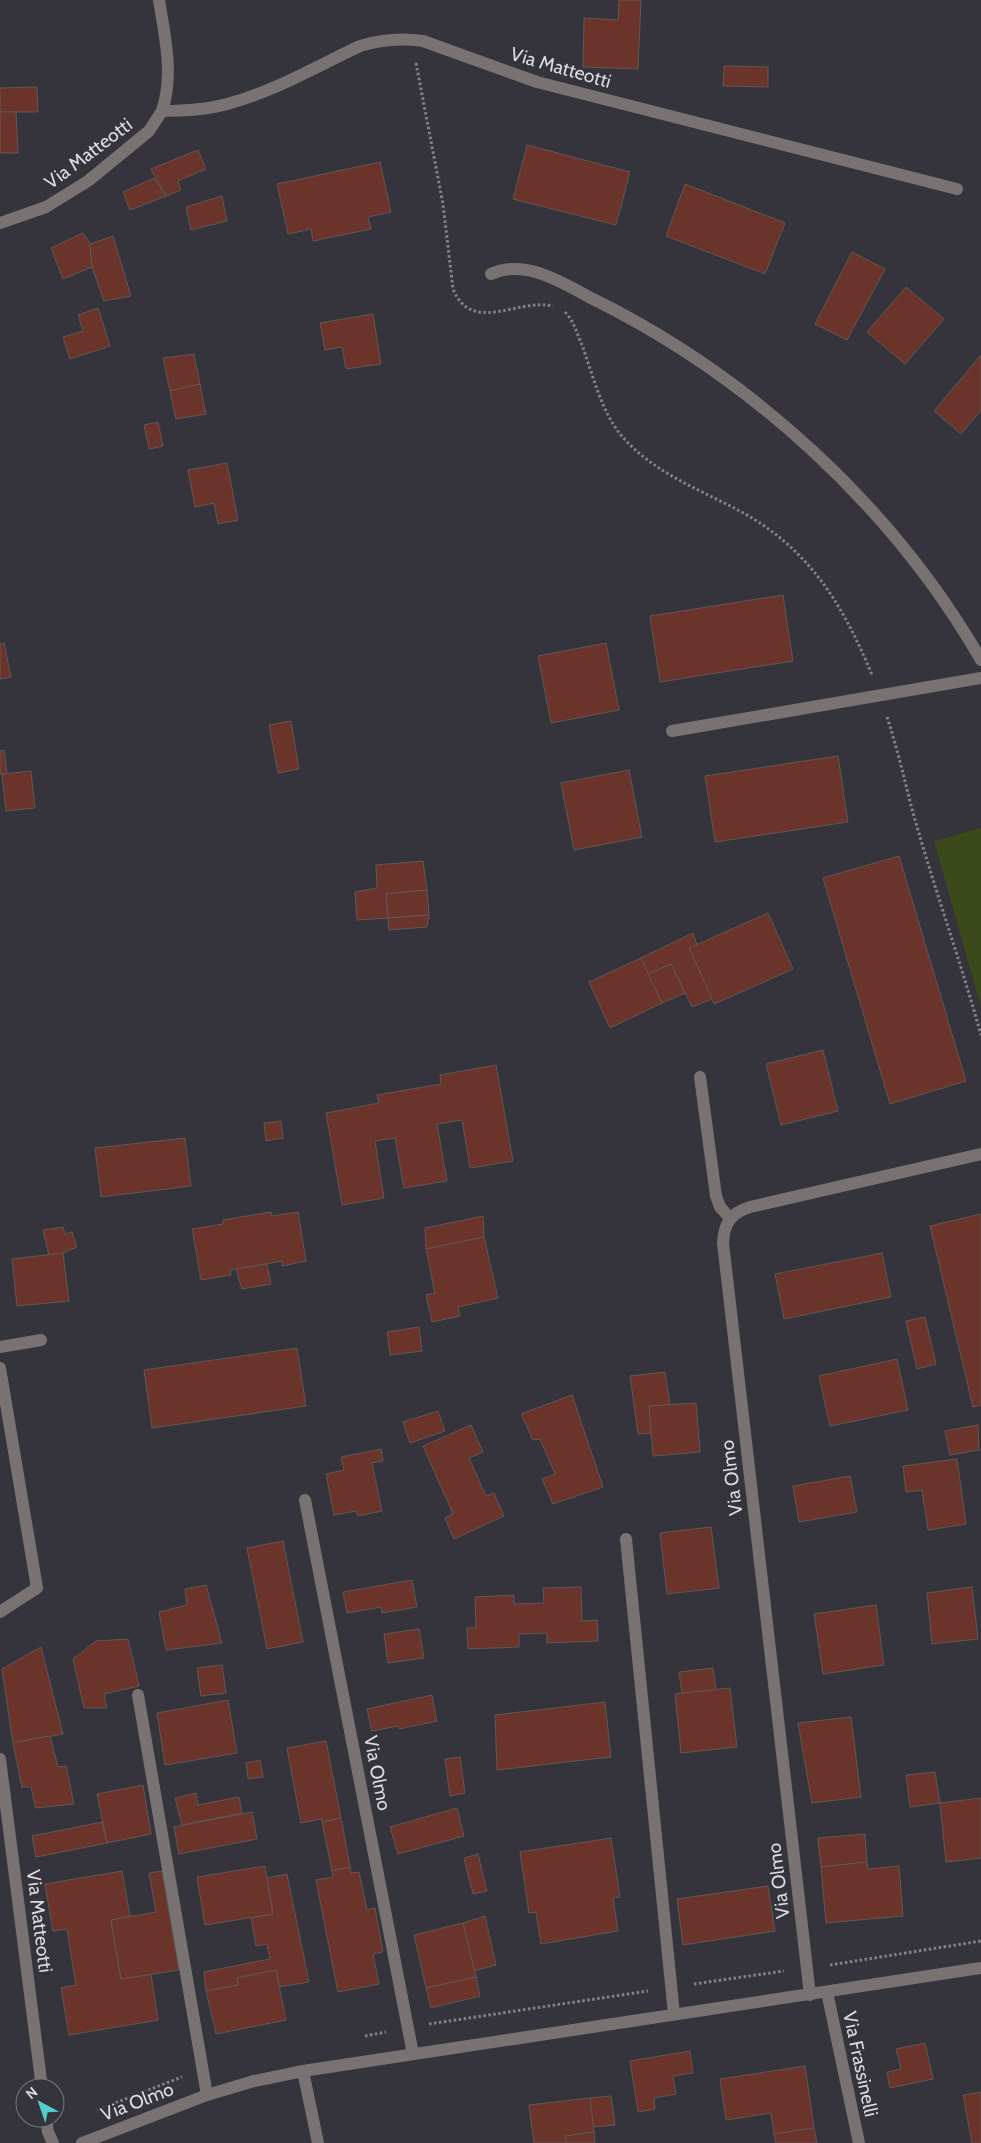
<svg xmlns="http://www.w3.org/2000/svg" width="981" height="2143" font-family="Cabin,sans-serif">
	<rect width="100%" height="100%" fill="#35343c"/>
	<path fill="#3c491b" d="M 981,828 L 981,1007 L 934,841 Z"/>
	<g fill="#6a342a" stroke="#615754">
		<path d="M 619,0 L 641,0 L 638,69 L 583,67 L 584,18 L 618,20 Z"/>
		<path d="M 724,66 L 768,67 L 768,87 L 723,86 Z"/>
		<path d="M 37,87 L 38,112 L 0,112 L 0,88 Z"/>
		<path d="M 0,112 L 16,112 L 18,153 L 0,153 Z"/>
		<path d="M 527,145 L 630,172 L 616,225 L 513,199 Z"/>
		<path d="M 198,150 L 206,169 L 178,181 L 181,190 L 166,196 L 151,169 Z"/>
		<path d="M 380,162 L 391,212 L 368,217 L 371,229 L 313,241 L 311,229 L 288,234 L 277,184 Z"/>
		<path d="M 154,178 L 166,196 L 130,210 L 123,192 Z"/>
		<path d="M 685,184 L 785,223 L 765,274 L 666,236 Z"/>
		<path d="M 222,196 L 227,221 L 191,230 L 186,207 Z"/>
		<path d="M 83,233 L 90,244 L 92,267 L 63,279 L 51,248 Z"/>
		<path d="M 113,236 L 131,296 L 104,301 L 92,267 L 90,244 Z"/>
		<path d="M 852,252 L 885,269 L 847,340 L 815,324 Z"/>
		<path d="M 906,287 L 944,319 L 905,364 L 867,332 Z"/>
		<path d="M 98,308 L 110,346 L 70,359 L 63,337 L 83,331 L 78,315 Z"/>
		<path d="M 373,314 L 381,364 L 346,369 L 342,347 L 325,350 L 320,323 Z"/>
		<path d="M 194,354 L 200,384 L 170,391 L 163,358 Z"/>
		<path d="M 981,355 L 981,410 L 961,434 L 934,411 Z"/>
		<path d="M 200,384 L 206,414 L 176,419 L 170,391 Z"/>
		<path d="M 158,422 L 163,446 L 149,449 L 144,425 Z"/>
		<path d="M 227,463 L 238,520 L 218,524 L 214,503 L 195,507 L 188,470 Z"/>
		<path d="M 783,595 L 793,661 L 660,682 L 650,616 Z"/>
		<path d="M 4,643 L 11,677 L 0,679 L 0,644 Z"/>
		<path d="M 606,643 L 619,710 L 551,723 L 538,656 Z"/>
		<path d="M 291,721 L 299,769 L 278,773 L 269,725 Z"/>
		<path d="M 4,750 L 7,774 L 0,774 L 0,751 Z"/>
		<path d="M 838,756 L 848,822 L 715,842 L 705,776 Z"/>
		<path d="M 629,770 L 642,837 L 574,850 L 561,783 Z"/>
		<path d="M 31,771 L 35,808 L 6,811 L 2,774 Z"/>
		<path d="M 899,856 L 966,1081 L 890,1104 L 823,878 Z"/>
		<path d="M 423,861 L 427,890 L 386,894 L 388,918 L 357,920 L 355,892 L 377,888 L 376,865 Z"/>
		<path d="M 427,890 L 429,915 L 388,918 L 386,894 Z"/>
		<path d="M 768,913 L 793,969 L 714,1004 L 689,948 Z"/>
		<path d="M 429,915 L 427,927 L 389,930 L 388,918 Z"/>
		<path d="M 693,933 L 697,945 L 689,948 L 712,999 L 692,1007 L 671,964 L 648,974 L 641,958 Z"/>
		<path d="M 641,958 L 662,1003 L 610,1028 L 589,982 Z"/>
		<path d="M 671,964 L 685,993 L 662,1003 L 648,974 Z"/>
		<path d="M 823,1050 L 838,1111 L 781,1125 L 766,1064 Z"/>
		<path d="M 496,1065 L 513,1161 L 470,1168 L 462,1120 L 437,1124 L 447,1181 L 404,1188 L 395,1138 L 375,1141 L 384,1198 L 342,1205 L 326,1113 L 379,1103 L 377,1095 L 441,1084 L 440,1075 Z"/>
		<path d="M 281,1121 L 283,1138 L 266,1141 L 264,1123 Z"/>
		<path d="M 185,1138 L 191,1186 L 101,1197 L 95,1148 Z"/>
		<path d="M 271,1212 L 272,1216 L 298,1212 L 306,1261 L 282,1266 L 282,1261 L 236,1269 L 230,1270 L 231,1275 L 201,1280 L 192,1229 L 223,1224 L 223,1220 Z"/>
		<path d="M 981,1214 L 981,1405 L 973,1407 L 930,1226 Z"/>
		<path d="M 483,1216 L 484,1237 L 426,1249 L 425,1228 Z"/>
		<path d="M 63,1227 L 65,1234 L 72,1232 L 77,1247 L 63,1253 L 49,1255 L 43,1230 Z"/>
		<path d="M 484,1237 L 498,1298 L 458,1307 L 460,1316 L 432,1322 L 426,1295 L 435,1293 L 426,1249 Z"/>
		<path d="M 63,1253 L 69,1301 L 17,1306 L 12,1259 Z"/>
		<path d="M 882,1253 L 891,1297 L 784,1319 L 775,1274 Z"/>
		<path d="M 267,1264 L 271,1284 L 242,1289 L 236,1269 Z"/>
		<path d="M 925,1317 L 936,1364 L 917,1369 L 906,1321 Z"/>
		<path d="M 419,1327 L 422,1351 L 390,1355 L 387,1332 Z"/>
		<path d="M 297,1348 L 306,1406 L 152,1428 L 144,1370 Z"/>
		<path d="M 897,1359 L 908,1410 L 830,1426 L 819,1376 Z"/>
		<path d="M 665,1372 L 670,1405 L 649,1406 L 652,1433 L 638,1434 L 630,1376 Z"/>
		<path d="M 572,1395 L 603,1487 L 553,1504 L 542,1479 L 555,1474 L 540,1439 L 533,1440 L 521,1414 Z"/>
		<path d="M 696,1403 L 700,1452 L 653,1456 L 649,1406 Z"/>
		<path d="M 438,1411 L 445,1431 L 410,1443 L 403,1422 Z"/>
		<path d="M 471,1425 L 483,1452 L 469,1458 L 486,1496 L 494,1493 L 504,1516 L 454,1539 L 445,1518 L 453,1514 L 423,1446 Z"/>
		<path d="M 978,1425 L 979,1450 L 950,1455 L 945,1431 Z"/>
		<path d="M 381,1449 L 383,1461 L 372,1463 L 382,1511 L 358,1516 L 356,1511 L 334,1515 L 326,1474 L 344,1470 L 341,1457 Z"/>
		<path d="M 957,1459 L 966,1524 L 928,1530 L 922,1490 L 906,1492 L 903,1466 Z"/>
		<path d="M 850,1476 L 857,1512 L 799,1522 L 793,1486 Z"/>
		<path d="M 711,1527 L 719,1588 L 667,1594 L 660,1533 Z"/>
		<path d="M 283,1541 L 303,1642 L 267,1649 L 247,1548 Z"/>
		<path d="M 412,1580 L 417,1607 L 382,1613 L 381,1607 L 347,1613 L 343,1592 Z"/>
		<path d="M 206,1585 L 222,1643 L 166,1650 L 159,1612 L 187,1605 L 185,1589 Z"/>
		<path d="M 581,1587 L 582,1621 L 597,1620 L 598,1641 L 547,1643 L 547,1633 L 519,1634 L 519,1647 L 468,1649 L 467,1628 L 476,1628 L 475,1597 L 514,1595 L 514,1604 L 544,1603 L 543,1588 Z"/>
		<path d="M 972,1587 L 978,1639 L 932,1644 L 927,1593 Z"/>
		<path d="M 876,1605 L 884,1665 L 823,1674 L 814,1614 Z"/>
		<path d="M 419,1629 L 424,1658 L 388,1663 L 384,1634 Z"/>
		<path d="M 128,1639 L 139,1686 L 104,1694 L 107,1708 L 84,1708 L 73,1659 L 96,1641 Z"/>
		<path d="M 41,1647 L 63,1734 L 13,1743 L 2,1669 Z"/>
		<path d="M 222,1665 L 226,1693 L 201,1696 L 197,1668 Z"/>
		<path d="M 713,1668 L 716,1690 L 682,1694 L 679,1672 Z"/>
		<path d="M 730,1688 L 737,1747 L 681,1753 L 675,1694 Z"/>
		<path d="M 432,1695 L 437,1721 L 399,1729 L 398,1726 L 372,1731 L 367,1709 Z"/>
		<path d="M 228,1700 L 237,1753 L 165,1765 L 157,1713 Z"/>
		<path d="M 605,1702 L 611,1757 L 497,1770 L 495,1715 Z"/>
		<path d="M 851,1717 L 861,1797 L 812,1803 L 798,1723 Z"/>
		<path d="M 50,1736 L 58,1767 L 66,1766 L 74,1804 L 36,1808 L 31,1787 L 22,1787 L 13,1743 Z"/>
		<path d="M 326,1741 L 341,1818 L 322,1822 L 321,1819 L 301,1823 L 287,1748 Z"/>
		<path d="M 460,1757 L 465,1793 L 450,1796 L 445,1759 Z"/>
		<path d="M 260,1760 L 263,1777 L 248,1779 L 246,1763 Z"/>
		<path d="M 935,1772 L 940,1803 L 910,1807 L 906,1775 Z"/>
		<path d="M 143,1785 L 151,1834 L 107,1843 L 97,1794 Z"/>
		<path d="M 196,1793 L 198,1805 L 239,1797 L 242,1813 L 182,1825 L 175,1798 Z"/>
		<path d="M 981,1798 L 981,1858 L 946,1862 L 940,1803 Z"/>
		<path d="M 457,1808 L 464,1836 L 398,1854 L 390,1827 Z"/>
		<path d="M 252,1812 L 257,1839 L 179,1854 L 174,1827 Z"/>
		<path d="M 341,1818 L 350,1867 L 332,1871 L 322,1822 Z"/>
		<path d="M 102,1822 L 107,1843 L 36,1857 L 32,1836 Z"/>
		<path d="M 865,1834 L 867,1862 L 821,1867 L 818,1838 Z"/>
		<path d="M 611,1838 L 620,1897 L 613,1898 L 618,1931 L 541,1944 L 536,1912 L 529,1913 L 520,1852 Z"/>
		<path d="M 478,1854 L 487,1891 L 473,1894 L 464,1858 Z"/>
		<path d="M 867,1862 L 868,1869 L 899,1866 L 903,1916 L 826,1923 L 821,1867 Z"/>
		<path d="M 265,1866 L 273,1914 L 205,1925 L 197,1877 Z"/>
		<path d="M 350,1867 L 351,1873 L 359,1872 L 367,1910 L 375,1908 L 383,1952 L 373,1954 L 379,1984 L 338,1992 L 316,1880 L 333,1877 L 332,1871 Z"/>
		<path d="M 122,1871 L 130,1917 L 111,1920 L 121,1979 L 151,1974 L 158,2020 L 69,2035 L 61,1988 L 76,1985 L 67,1929 L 53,1931 L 45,1884 Z"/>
		<path d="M 162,1871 L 179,1970 L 121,1979 L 111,1920 L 156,1912 L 149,1873 Z"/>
		<path d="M 287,1874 L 309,1982 L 279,1987 L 276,1970 L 237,1978 L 238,1985 L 206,1991 L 204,1972 L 270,1959 L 267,1944 L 256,1946 L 251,1918 L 273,1914 L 267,1878 Z"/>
		<path d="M 768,1886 L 775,1931 L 683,1945 L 677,1899 Z"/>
		<path d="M 485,1916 L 496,1965 L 474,1971 L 463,1923 Z"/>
		<path d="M 463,1923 L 476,1977 L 426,1988 L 414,1935 Z"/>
		<path d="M 276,1970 L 286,2020 L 216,2034 L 206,1991 L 238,1985 L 237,1978 Z"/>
		<path d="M 476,1977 L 480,1996 L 431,2008 L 426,1988 Z"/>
		<path d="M 925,2043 L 933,2079 L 890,2088 L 887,2072 L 901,2069 L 896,2049 Z"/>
		<path d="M 690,2051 L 693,2073 L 673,2076 L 676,2094 L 654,2098 L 655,2109 L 638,2112 L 630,2061 Z"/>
		<path d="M 805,2066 L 814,2128 L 774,2134 L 771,2113 L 726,2120 L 720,2079 Z"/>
		<path d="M 981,2092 L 981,2143 L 972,2143 L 963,2095 Z"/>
		<path d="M 611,2096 L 615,2125 L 593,2127 L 590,2098 Z"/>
		<path d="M 590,2098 L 594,2132 L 565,2136 L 567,2143 L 534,2143 L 529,2105 Z"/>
		<path d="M 814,2128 L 817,2143 L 776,2143 L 774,2134 Z"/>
		<path d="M 594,2132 L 595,2143 L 567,2143 L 565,2136 Z"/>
	</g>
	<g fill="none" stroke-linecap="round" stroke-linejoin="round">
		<g stroke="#838288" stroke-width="3" stroke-dasharray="2.5 2.5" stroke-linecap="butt">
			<path d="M 416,63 L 443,204 L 453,289 C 472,335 517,298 553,306"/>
			<path d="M 565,312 C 574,321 577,334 582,345 C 593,375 601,411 621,435 C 651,471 696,488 736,509 C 807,546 842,602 872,675"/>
			<path d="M 887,717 C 897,747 904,778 912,809 C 933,885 960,959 981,1035"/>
			<path d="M 830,1965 L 981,1941"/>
			<path d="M 694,1984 L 784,1971"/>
			<path d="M 429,2024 L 648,1991"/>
			<path d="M 365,2036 L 386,2032"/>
			<path d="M 97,2110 L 182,2077"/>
		</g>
		<g stroke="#787372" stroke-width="12">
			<path d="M 159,0 C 165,37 174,75 162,111"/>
			<path d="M 0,223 L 46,207 L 88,181 L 149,131 L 162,111 C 184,111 205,110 227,104 C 273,92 317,66 360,46 C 380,40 402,38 423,41 L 537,82 L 957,189"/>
			<path d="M 491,274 C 525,258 563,283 593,299 C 751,377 893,507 981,660"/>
			<path d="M 672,731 L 981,678"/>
			<path d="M 700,1077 L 716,1196 L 720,1207 L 730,1218"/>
			<path d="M 0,1347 L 41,1340"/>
			<path d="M 0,1368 L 37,1588 L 0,1612"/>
			<path d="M 305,1500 L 413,2054"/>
			<path d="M 626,1539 L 674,2014"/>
			<path d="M 138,1695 L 207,2095"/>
			<path d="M 0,1759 L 42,2088"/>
			<path d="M 827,1992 L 859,2143"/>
			<path d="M 810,1995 L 723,1243 C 724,1223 731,1213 750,1207 L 981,1154"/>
			<path d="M 303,2071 L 318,2143"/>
			<path d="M 46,2118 L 48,2132 L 53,2143"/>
			<path d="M 82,2143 L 207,2095 L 254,2081 L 303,2071 L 981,1968"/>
		</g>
	</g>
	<g text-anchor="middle" stroke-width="5" stroke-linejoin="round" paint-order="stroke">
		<g font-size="19" fill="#dcdbe0" stroke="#35343c">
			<text transform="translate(561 67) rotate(16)" y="7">Via Matteotti</text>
			<text transform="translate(88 153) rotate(-37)" y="7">Via Matteotti</text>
			<text transform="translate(731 1478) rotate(-97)" y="7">Via Olmo</text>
			<text transform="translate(378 1773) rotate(79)" y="7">Via Olmo</text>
			<text transform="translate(778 1881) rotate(-97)" y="7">Via Olmo</text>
			<text transform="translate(40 1921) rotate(83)" y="7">Via Matteotti</text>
			<text transform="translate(861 2064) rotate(78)" y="7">Via Frassinelli</text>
			<text transform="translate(137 2101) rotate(-21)" y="7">Via Olmo</text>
		</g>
	</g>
	<g transform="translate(40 2103) rotate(320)"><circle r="24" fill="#35343c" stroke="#78777e"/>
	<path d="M0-4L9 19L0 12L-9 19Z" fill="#52cdcd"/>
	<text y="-8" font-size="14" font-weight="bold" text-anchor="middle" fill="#dcdbe0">N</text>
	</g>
</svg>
